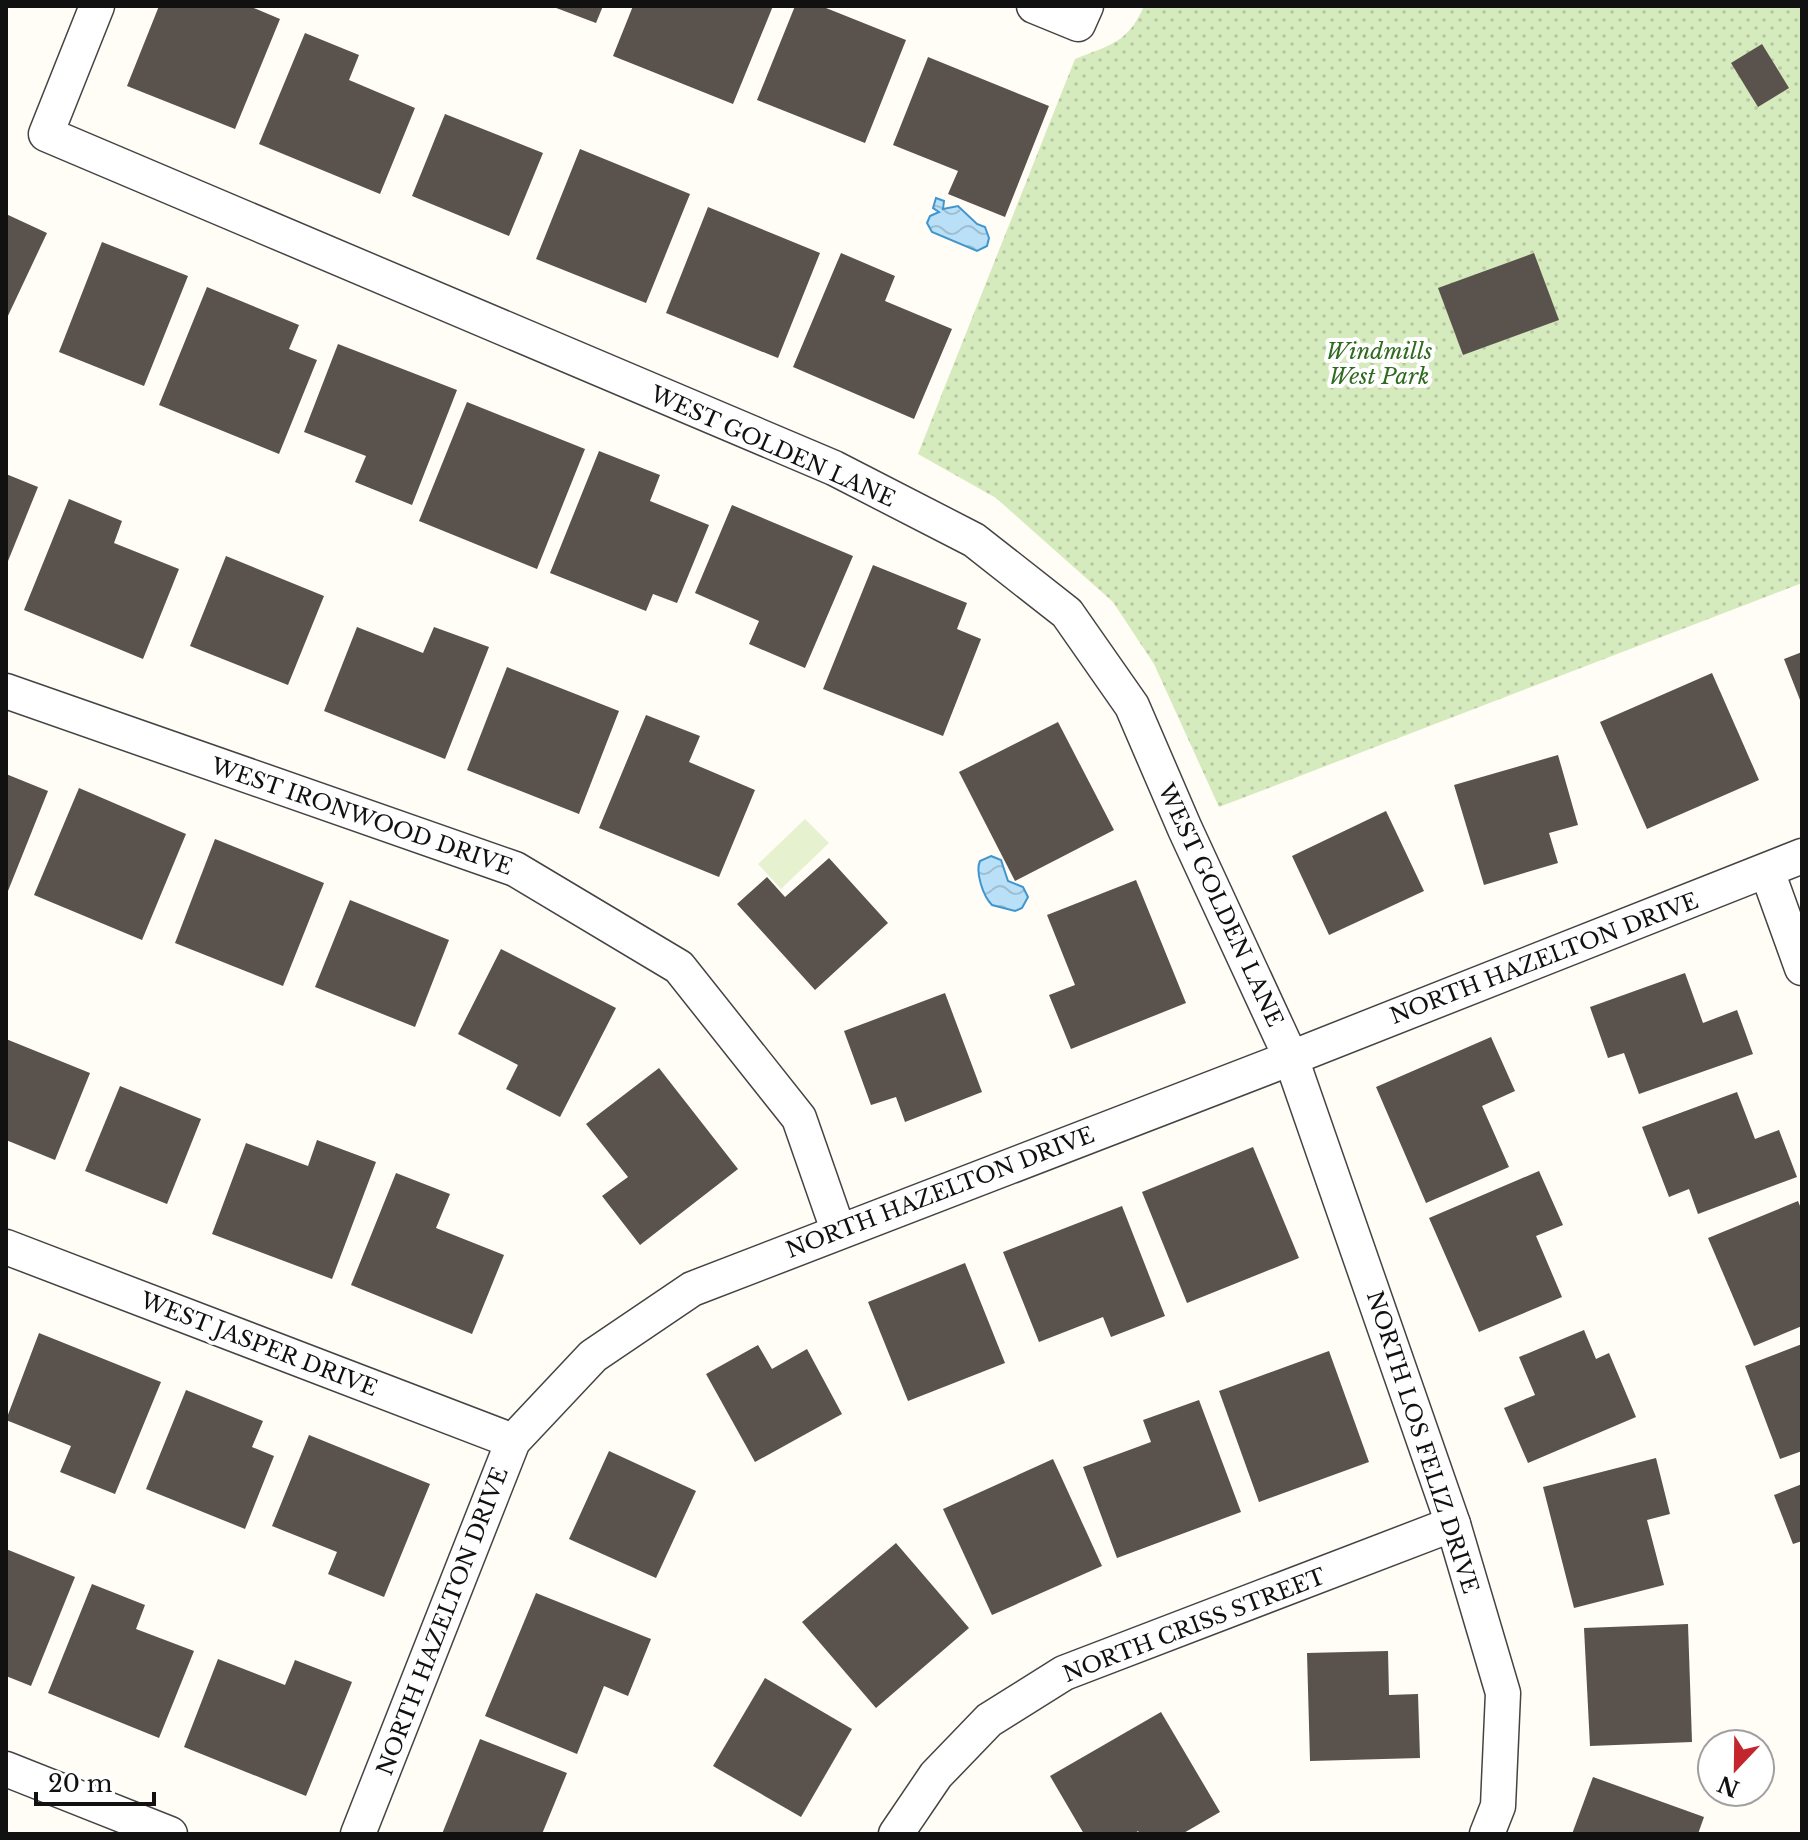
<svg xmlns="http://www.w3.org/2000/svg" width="1808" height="1840" font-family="'Libre Baskerville',serif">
	<defs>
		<pattern id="grass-dots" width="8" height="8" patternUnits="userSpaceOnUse" patternTransform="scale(2)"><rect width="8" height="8" fill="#d5ebbd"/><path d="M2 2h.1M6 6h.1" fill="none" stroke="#b6c8a1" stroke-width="1.8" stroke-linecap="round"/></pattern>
		<pattern id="water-waves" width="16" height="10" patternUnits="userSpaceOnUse" patternTransform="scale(2)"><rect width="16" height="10" fill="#b9e0f7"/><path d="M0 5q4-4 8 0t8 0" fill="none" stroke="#9ebfd3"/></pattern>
	</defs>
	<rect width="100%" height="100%" fill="#fffdf5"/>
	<path fill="url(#grass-dots)" d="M 1144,6 L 1802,6 L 1802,583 L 1219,807 L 1154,664 L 1113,602 L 996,498 L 918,454 L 1075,59 C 1110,45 1128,43 1144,6 Z"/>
	<path fill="#e6f2cf" d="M 805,819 L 829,843 L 781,889 L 758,864 Z"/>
	<g fill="url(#water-waves)" stroke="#3f96cf" stroke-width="2">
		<path d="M 936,198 L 944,201 L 943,209 L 958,206 L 977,224 L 985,227 L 989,238 L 987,246 L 977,251 L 932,232 L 927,223 L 930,216 L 939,212 L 933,208 Z"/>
		<path d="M 991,856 L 1001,860 L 1008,881 L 1023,887 L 1028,897 L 1022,908 L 1015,911 L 992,905 C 983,896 975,872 980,861 Z"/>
	</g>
	<g fill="#5a524d">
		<path d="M 159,6 L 249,6 L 280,19 L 235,129 L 127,86 Z"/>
		<path d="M 551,6 L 603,6 L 596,23 Z"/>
		<path d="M 633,6 L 773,6 L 733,104 L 613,56 Z"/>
		<path d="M 795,6 L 821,6 L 906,40 L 865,143 L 757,100 Z"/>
		<path d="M 305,33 L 359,55 L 349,80 L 415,108 L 380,194 L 259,144 Z"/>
		<path d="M 1762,44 L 1789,88 L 1758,107 L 1731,63 Z"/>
		<path d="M 928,57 L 1049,106 L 1005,217 L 948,194 L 958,171 L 893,145 Z"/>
		<path d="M 445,114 L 543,153 L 509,236 L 412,196 Z"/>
		<path d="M 580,149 L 690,194 L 646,303 L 536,259 Z"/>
		<path d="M 708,207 L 820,253 L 778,358 L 666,313 Z"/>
		<path d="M 6,214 L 47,233 L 6,320 Z"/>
		<path d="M 102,242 L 188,276 L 144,386 L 59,352 Z"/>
		<path d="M 841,253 L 895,276 L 885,301 L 952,329 L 914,419 L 793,367 Z"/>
		<path d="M 1534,253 L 1559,320 L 1463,355 L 1438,288 Z"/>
		<path d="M 207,287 L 299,325 L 289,349 L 317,360 L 279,454 L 159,405 Z"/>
		<path d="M 338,344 L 457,390 L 412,505 L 355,482 L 366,456 L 304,432 Z"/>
		<path d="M 467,402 L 585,449 L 537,569 L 419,521 Z"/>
		<path d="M 599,451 L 660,475 L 650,501 L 709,525 L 677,603 L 653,594 L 646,611 L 550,573 Z"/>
		<path d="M 6,474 L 38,487 L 6,566 Z"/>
		<path d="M 69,499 L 122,521 L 114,543 L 179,569 L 143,659 L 24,610 Z"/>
		<path d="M 732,505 L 853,556 L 805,668 L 749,644 L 759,621 L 695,593 Z"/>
		<path d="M 226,556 L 324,596 L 288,685 L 190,646 Z"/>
		<path d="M 873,565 L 967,603 L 957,629 L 981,639 L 943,736 L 823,689 Z"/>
		<path d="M 357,627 L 423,653 L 434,627 L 489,647 L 445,759 L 324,711 Z"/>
		<path d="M 1802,652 L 1802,705 L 1784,659 Z"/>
		<path d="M 507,667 L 619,711 L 579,814 L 467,770 Z"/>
		<path d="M 1712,673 L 1759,780 L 1647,829 L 1600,722 Z"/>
		<path d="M 646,715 L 700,736 L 689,762 L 755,790 L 719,877 L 599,828 Z"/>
		<path d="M 1058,722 L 1114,830 L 1015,881 L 959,772 Z"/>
		<path d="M 1558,755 L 1578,825 L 1549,833 L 1558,863 L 1484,885 L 1454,785 Z"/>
		<path d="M 6,774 L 48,791 L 6,896 Z"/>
		<path d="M 79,788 L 186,834 L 142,940 L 34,895 Z"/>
		<path d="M 1386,811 L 1424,891 L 1329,935 L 1292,856 Z"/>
		<path d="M 215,839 L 324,883 L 283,986 L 175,943 Z"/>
		<path d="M 829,858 L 888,923 L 815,990 L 737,904 L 767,877 L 785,897 Z"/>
		<path d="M 1136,880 L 1186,1003 L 1071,1049 L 1049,995 L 1075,985 L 1047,915 Z"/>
		<path d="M 350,900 L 449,940 L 415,1027 L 315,987 Z"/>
		<path d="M 501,949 L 616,1008 L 560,1117 L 506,1089 L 518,1065 L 458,1034 Z"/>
		<path d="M 1685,973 L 1703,1023 L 1737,1010 L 1753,1054 L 1639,1094 L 1624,1053 L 1608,1058 L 1590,1007 Z"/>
		<path d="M 945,993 L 982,1092 L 905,1122 L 896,1097 L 871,1105 L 844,1031 Z"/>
		<path d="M 1491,1037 L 1515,1091 L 1482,1106 L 1509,1167 L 1426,1203 L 1376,1087 Z"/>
		<path d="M 6,1039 L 90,1073 L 55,1160 L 6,1140 Z"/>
		<path d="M 659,1068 L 738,1169 L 640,1245 L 602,1196 L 628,1177 L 586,1124 Z"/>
		<path d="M 120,1086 L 201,1119 L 167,1204 L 85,1171 Z"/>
		<path d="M 1737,1092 L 1755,1139 L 1779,1130 L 1797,1177 L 1698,1214 L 1689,1189 L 1669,1197 L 1642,1127 Z"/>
		<path d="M 317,1140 L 376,1162 L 332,1279 L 212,1234 L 246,1143 L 308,1166 Z"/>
		<path d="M 1253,1147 L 1299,1258 L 1187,1303 L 1142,1192 Z"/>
		<path d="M 1539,1171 L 1563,1225 L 1536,1236 L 1562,1297 L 1479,1332 L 1429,1218 Z"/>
		<path d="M 396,1173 L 450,1194 L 436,1228 L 504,1255 L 472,1334 L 351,1285 Z"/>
		<path d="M 1798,1201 L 1802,1211 L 1802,1326 L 1754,1346 L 1708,1238 Z"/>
		<path d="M 1122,1206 L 1165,1316 L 1111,1337 L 1103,1317 L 1039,1342 L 1003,1252 Z"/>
		<path d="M 965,1263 L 1005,1363 L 908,1401 L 868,1302 Z"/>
		<path d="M 1584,1330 L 1596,1359 L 1609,1353 L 1636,1417 L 1528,1463 L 1504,1408 L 1535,1395 L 1519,1357 Z"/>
		<path d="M 39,1333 L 161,1382 L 115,1494 L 60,1472 L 71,1446 L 6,1420 Z"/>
		<path d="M 1802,1344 L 1802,1451 L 1780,1459 L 1745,1366 Z"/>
		<path d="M 758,1345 L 772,1369 L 807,1349 L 842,1414 L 755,1462 L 706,1374 Z"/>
		<path d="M 1329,1351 L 1369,1462 L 1259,1502 L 1219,1391 Z"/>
		<path d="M 186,1390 L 263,1421 L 252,1447 L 274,1456 L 245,1529 L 146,1489 Z"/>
		<path d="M 1199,1400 L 1241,1512 L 1117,1558 L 1083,1467 L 1151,1442 L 1143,1420 Z"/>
		<path d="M 309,1435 L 430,1484 L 384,1597 L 328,1574 L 337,1552 L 272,1526 Z"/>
		<path d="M 609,1451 L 696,1491 L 656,1578 L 569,1539 Z"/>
		<path d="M 1656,1458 L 1670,1514 L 1647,1520 L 1664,1585 L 1574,1608 L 1543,1487 Z"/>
		<path d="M 1053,1459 L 1102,1566 L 992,1615 L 943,1509 Z"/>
		<path d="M 1802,1484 L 1802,1541 L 1793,1544 L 1774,1495 Z"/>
		<path d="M 896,1543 L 969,1628 L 876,1708 L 802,1622 Z"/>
		<path d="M 6,1549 L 75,1577 L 31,1686 L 6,1676 Z"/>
		<path d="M 92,1584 L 145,1605 L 136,1629 L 194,1651 L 159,1738 L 48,1693 Z"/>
		<path d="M 536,1593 L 651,1639 L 628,1696 L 604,1686 L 577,1754 L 485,1716 Z"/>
		<path d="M 1688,1624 L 1692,1742 L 1590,1746 L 1584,1628 Z"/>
		<path d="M 1388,1651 L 1389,1695 L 1418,1694 L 1420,1758 L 1310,1761 L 1307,1653 Z"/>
		<path d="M 218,1659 L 285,1685 L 295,1660 L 352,1682 L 306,1796 L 184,1747 Z"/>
		<path d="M 765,1678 L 852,1729 L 801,1817 L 713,1766 Z"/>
		<path d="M 1161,1712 L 1220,1812 L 1182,1834 L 1140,1834 L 1138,1831 L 1134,1834 L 1084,1834 L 1050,1776 Z"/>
		<path d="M 480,1739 L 567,1773 L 542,1834 L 442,1834 Z"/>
		<path d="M 1593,1777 L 1704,1817 L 1698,1834 L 1572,1834 Z"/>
	</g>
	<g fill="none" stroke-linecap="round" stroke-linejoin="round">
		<g stroke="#444" stroke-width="37">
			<g id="street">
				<path d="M 97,6 L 46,134 L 834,468 L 974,540 L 1067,613 L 1132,706 L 1185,829 L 1291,1058 L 1453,1524 L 1503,1693 L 1498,1806 L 1487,1834"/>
				<path d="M 1034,6 L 1078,24 L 1086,6"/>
				<path d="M 6,691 L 515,869 L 679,967 L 799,1118 L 838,1230"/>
				<path d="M 1767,871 L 1802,968"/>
				<path d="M 6,1247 L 513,1441"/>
				<path d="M 6,1769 L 170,1834"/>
				<path d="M 358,1834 L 513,1441 L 593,1356 L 692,1289 L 1291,1058 L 1802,856"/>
				<path d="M 896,1834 L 936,1775 L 989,1720 L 1064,1673 L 1453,1524"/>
			</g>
		</g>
		<use href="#street" stroke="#fff" stroke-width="34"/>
	</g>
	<g text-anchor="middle" stroke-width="8" stroke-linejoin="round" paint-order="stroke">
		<g font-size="22" font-style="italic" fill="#2f6b1f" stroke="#fff">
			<text x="1379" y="359">Windmills<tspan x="1379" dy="25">West Park</tspan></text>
		</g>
		<g font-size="22" fill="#111" stroke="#fff">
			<text transform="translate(773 446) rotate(24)" y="8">WEST GOLDEN LANE</text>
			<text transform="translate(362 816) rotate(19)" y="8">WEST IRONWOOD DRIVE</text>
			<text transform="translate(1221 905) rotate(65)" y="8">WEST GOLDEN LANE</text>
			<text transform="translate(1544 958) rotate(-21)" y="8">NORTH HAZELTON DRIVE</text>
			<text transform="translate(940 1192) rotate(-21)" y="8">NORTH HAZELTON DRIVE</text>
			<text transform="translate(259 1344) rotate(21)" y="8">WEST JASPER DRIVE</text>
			<text transform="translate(1423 1442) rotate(72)" y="8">NORTH LOS FELIZ DRIVE</text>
			<text transform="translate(442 1621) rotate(-69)" y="8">NORTH HAZELTON DRIVE</text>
			<text transform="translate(1194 1625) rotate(-21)" y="8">NORTH CRISS STREET</text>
		</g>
	</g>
	<rect width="1808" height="1840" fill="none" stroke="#111111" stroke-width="16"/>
	<g transform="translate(1736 1768) rotate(202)"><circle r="38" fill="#ffffff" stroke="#a0a0a0" stroke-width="2"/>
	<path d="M0-6L14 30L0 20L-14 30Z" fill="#c4262e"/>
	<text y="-12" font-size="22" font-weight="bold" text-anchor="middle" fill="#111111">N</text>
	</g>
	<path d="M36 1792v12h118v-12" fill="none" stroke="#111111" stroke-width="4"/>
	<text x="48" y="1792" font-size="24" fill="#111111" stroke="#ffffff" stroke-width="6" paint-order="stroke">20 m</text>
</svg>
